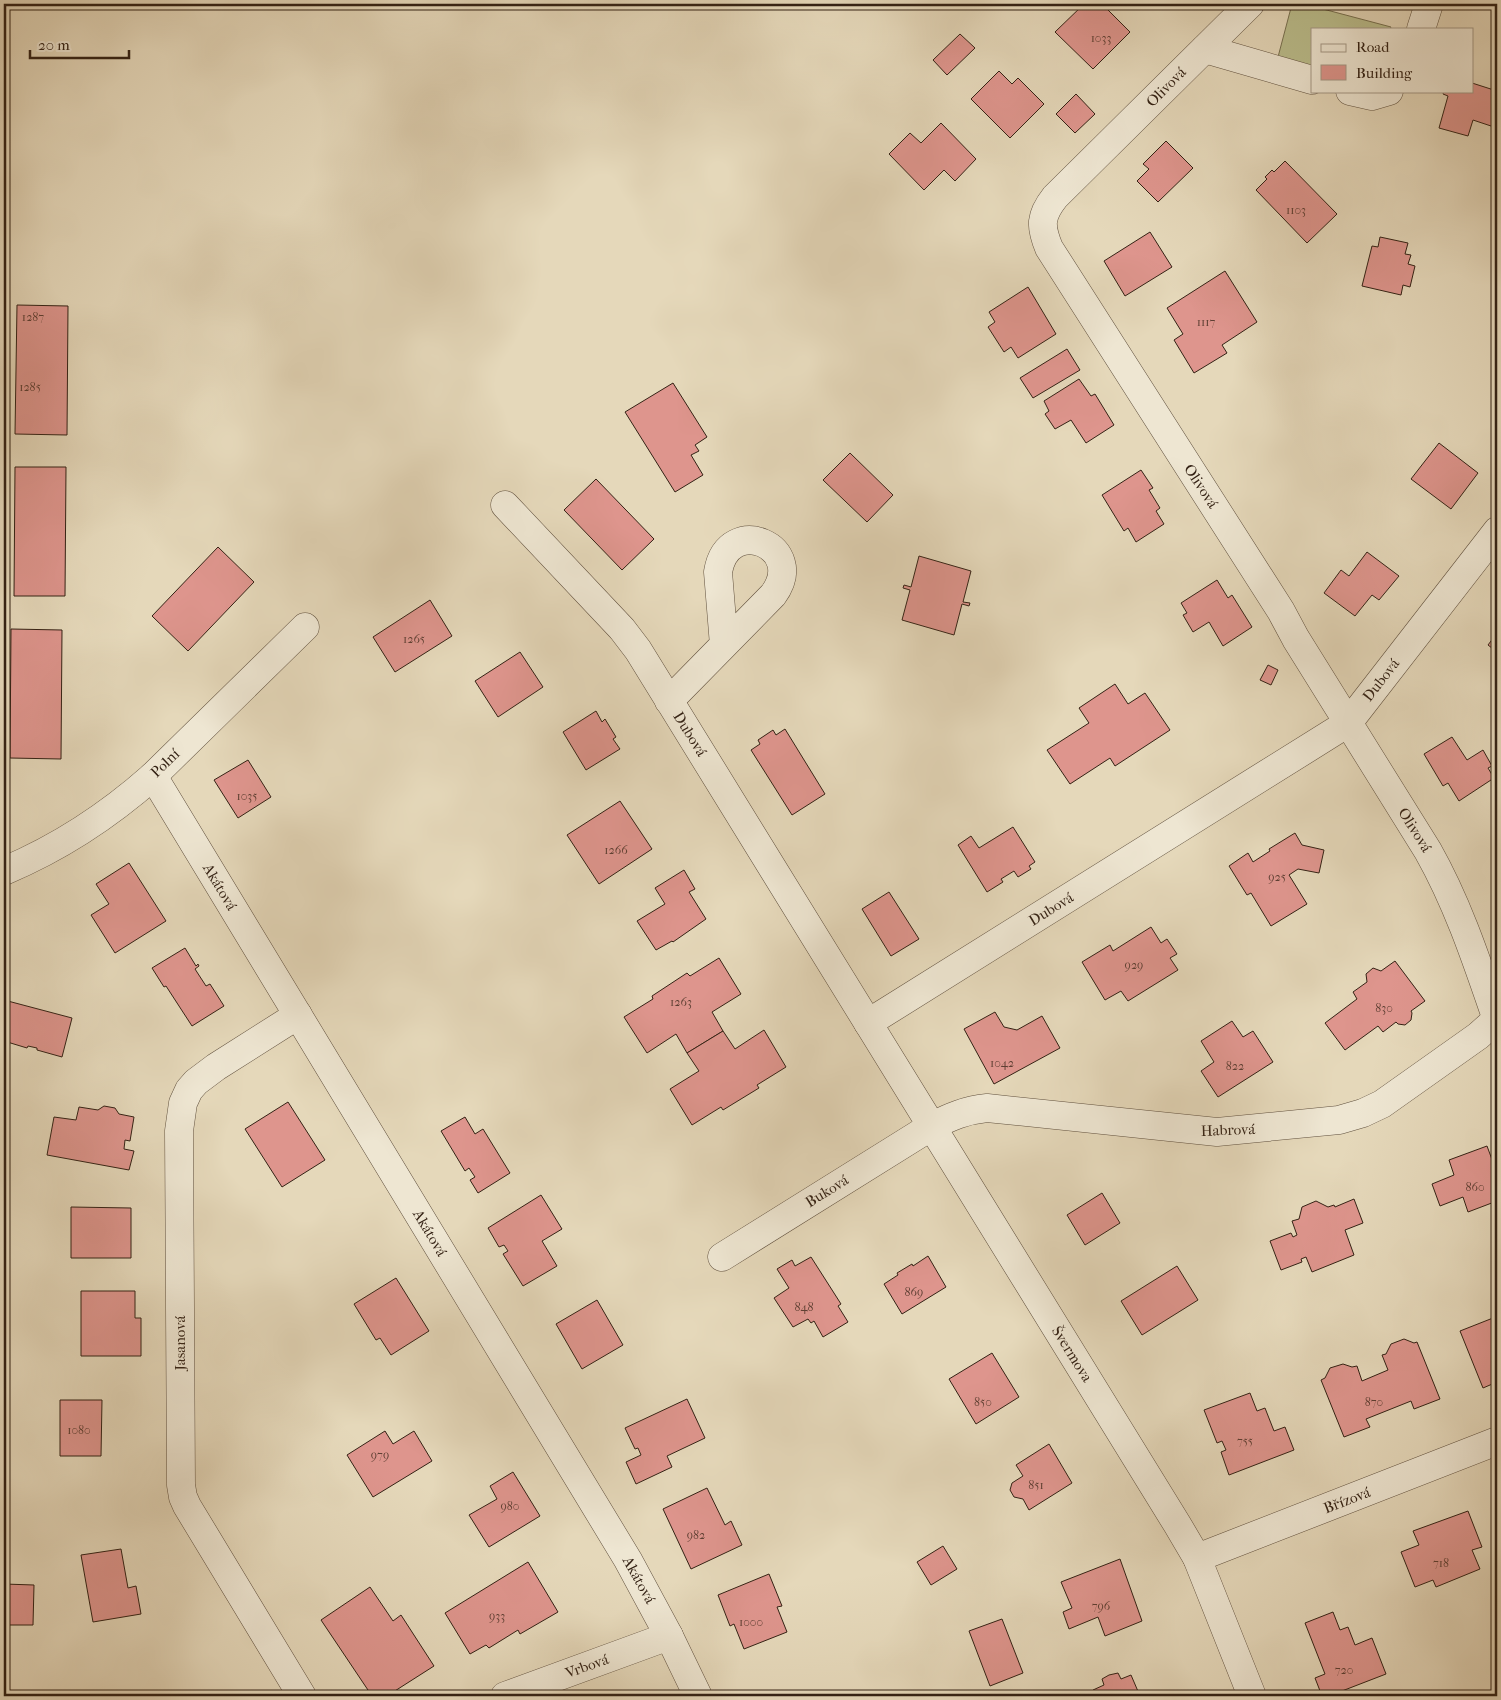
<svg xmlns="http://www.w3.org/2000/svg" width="1501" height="1700" font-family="'IM FELL French Canon',serif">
	<rect width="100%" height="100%" fill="#e5d8ba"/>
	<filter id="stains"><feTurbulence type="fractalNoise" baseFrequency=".004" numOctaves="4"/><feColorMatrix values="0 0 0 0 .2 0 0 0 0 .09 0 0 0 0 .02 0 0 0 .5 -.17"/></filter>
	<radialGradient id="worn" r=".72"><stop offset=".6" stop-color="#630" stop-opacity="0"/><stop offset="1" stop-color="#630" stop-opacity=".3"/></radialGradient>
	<path fill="#babd8c" stroke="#777050" d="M 1292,4 L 1304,4 L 1391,27 L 1390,29 L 1312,29 L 1312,66 L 1278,57 Z"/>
	<g fill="#de958d" stroke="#342215">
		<path d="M 1084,4 L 1102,4 L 1130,32 L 1093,69 L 1055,32 Z"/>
		<path d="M 960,34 L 975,48 L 947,75 L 933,60 Z"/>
		<path d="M 999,71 L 1012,84 L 1018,78 L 1044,104 L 1010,138 L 971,99 Z"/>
		<path d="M 1472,83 L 1497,91 L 1497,116 L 1494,127 L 1473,120 L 1468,136 L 1439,128 L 1448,96 L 1443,94 L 1444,91 L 1472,91 Z"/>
		<path d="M 1076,94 L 1095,114 L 1075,133 L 1056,114 Z"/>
		<path d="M 941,123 L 976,159 L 955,181 L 944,170 L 924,190 L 889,154 L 910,133 L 921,143 Z"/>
		<path d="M 1166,141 L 1193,168 L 1158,202 L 1137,181 L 1149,169 L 1143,164 Z"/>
		<path d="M 1285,161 L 1337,214 L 1307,243 L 1256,190 L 1267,179 L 1265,177 L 1272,170 L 1274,172 Z"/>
		<path d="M 1150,232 L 1172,267 L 1125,296 L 1104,261 Z"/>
		<path d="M 1380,237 L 1408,243 L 1405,254 L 1411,255 L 1408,264 L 1415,266 L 1410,287 L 1403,285 L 1401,295 L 1362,286 L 1372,246 L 1378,247 Z"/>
		<path d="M 1225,271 L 1257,322 L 1222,345 L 1227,353 L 1194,373 L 1174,340 L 1183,334 L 1167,308 Z"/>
		<path d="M 1028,287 L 1056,334 L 1018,358 L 1011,347 L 1004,352 L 988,327 L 995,322 L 989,312 Z"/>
		<path d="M 17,305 L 68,306 L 67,435 L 15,434 Z"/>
		<path d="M 1067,349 L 1080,370 L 1033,398 L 1020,378 Z"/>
		<path d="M 1079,379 L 1091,396 L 1095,394 L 1114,425 L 1086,443 L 1071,420 L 1055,429 L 1045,414 L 1049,411 L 1044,401 Z"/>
		<path d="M 673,383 L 707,437 L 695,445 L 699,451 L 691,455 L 703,475 L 675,492 L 625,412 Z"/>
		<path d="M 1439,443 L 1478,473 L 1451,509 L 1411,479 Z"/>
		<path d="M 850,453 L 893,495 L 867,522 L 823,480 Z"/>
		<path d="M 15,467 L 66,467 L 65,596 L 14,596 Z"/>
		<path d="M 1141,470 L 1153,488 L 1149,490 L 1160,508 L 1156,511 L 1164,524 L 1136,542 L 1128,528 L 1124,531 L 1102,495 Z"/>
		<path d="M 596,479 L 654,539 L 622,570 L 564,510 Z"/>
		<path d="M 218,547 L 254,582 L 188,651 L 152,616 Z"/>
		<path d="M 1367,552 L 1399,576 L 1379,600 L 1372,595 L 1355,616 L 1324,593 L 1341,570 L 1349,576 Z"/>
		<path d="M 919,556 L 971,571 L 963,602 L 970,603 L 969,606 L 962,604 L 954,635 L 902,620 L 910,590 L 903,588 L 904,585 L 911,587 Z"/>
		<path d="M 1217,580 L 1228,598 L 1232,595 L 1252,627 L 1223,646 L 1209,622 L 1193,632 L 1183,615 L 1187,613 L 1181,603 Z"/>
		<path d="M 430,600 L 452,636 L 395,672 L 373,637 Z"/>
		<path d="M 11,629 L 62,630 L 61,759 L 10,758 Z"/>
		<path d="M 1497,633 L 1497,652 L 1488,645 Z"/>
		<path d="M 520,652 L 543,687 L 498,717 L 475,681 Z"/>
		<path d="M 1268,665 L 1278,670 L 1271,685 L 1260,680 Z"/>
		<path d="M 1115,684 L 1128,704 L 1145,693 L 1170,730 L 1115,766 L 1110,758 L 1070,784 L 1047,750 L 1089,723 L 1079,708 Z"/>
		<path d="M 596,711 L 602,722 L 605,719 L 616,737 L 613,739 L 620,749 L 586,770 L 563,732 Z"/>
		<path d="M 785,729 L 825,794 L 792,815 L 751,750 L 760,744 L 758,740 L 773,730 L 776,735 Z"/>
		<path d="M 1452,737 L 1467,760 L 1483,750 L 1492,766 L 1488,768 L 1494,778 L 1459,801 L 1448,783 L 1443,786 L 1424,754 Z"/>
		<path d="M 248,760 L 271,797 L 238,818 L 214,780 Z"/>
		<path d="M 620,801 L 652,849 L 599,884 L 567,835 Z"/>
		<path d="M 1013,827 L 1035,862 L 1029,866 L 1031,869 L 1018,877 L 1014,871 L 1001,879 L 1003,882 L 987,892 L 958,845 L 971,836 L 979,848 Z"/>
		<path d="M 1295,833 L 1302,845 L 1324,850 L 1319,873 L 1298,869 L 1289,875 L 1307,904 L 1271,926 L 1251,893 L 1247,895 L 1229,866 L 1248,853 L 1253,862 L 1270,851 L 1269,849 Z"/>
		<path d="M 129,863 L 166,921 L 115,953 L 91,915 L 109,904 L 96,884 Z"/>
		<path d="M 684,870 L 695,889 L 689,892 L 706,919 L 673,942 L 672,941 L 656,950 L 637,921 L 665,904 L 655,888 Z"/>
		<path d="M 889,892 L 919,939 L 891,956 L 862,909 Z"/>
		<path d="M 1151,927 L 1161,943 L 1167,939 L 1177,954 L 1170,958 L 1178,970 L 1128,1001 L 1121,991 L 1105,1000 L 1082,962 L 1110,945 L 1113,951 Z"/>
		<path d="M 185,948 L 196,966 L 198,964 L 199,966 L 195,969 L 206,986 L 210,984 L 224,1006 L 192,1026 L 166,986 L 164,987 L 152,968 Z"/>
		<path d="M 719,958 L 741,994 L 712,1012 L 723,1031 L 687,1053 L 676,1034 L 647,1053 L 624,1017 L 653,999 L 652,996 L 687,973 L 690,976 Z"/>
		<path d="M 1395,961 L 1425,1001 L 1411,1011 L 1412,1013 L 1411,1020 L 1405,1025 L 1398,1024 L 1396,1022 L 1383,1032 L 1378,1026 L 1345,1050 L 1325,1023 L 1357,999 L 1353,992 L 1367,982 L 1366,974 L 1373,968 L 1381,971 Z"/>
		<path d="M 4,1000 L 72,1018 L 62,1057 L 37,1050 L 37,1048 L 28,1046 L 27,1048 L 4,1041 Z"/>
		<path d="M 995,1012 L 1004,1027 L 1017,1030 L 1042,1016 L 1060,1048 L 994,1084 L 964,1029 Z"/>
		<path d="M 1232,1021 L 1243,1037 L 1253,1031 L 1273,1062 L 1218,1097 L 1201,1071 L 1214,1062 L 1201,1041 Z"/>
		<path d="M 764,1030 L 786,1067 L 757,1085 L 759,1088 L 723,1110 L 721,1107 L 692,1125 L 670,1089 L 699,1071 L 687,1053 L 723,1031 L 735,1049 Z"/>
		<path d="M 288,1102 L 325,1160 L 282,1187 L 245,1129 Z"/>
		<path d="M 104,1106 L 115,1108 L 119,1114 L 134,1117 L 130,1141 L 125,1140 L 124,1149 L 134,1151 L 129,1170 L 47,1155 L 54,1117 L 76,1120 L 79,1107 L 98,1110 Z"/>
		<path d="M 465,1117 L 475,1134 L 483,1129 L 510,1173 L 478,1193 L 470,1180 L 475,1177 L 469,1168 L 465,1171 L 441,1131 Z"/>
		<path d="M 1487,1146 L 1497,1173 L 1497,1201 L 1468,1212 L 1463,1197 L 1440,1206 L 1432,1184 L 1454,1175 L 1449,1160 Z"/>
		<path d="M 1102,1193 L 1120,1223 L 1085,1245 L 1067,1215 Z"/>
		<path d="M 541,1195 L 562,1229 L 542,1241 L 557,1266 L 523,1286 L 503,1254 L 508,1251 L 504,1245 L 499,1247 L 488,1228 Z"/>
		<path d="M 1354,1199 L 1363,1223 L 1345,1230 L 1354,1255 L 1312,1272 L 1306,1257 L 1301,1259 L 1302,1262 L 1281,1270 L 1270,1241 L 1291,1233 L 1293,1237 L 1297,1235 L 1292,1221 L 1299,1219 L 1302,1207 L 1316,1201 L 1328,1207 L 1334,1205 L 1335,1207 Z"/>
		<path d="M 71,1207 L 131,1208 L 131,1258 L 71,1258 Z"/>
		<path d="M 928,1256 L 946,1287 L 902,1314 L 884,1284 L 898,1275 L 897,1273 L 912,1264 L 913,1266 Z"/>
		<path d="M 811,1257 L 841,1304 L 838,1306 L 848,1322 L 823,1337 L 814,1321 L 811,1323 L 808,1319 L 793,1327 L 774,1298 L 789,1288 L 777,1269 L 792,1260 L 795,1266 Z"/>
		<path d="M 1177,1266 L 1198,1300 L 1142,1335 L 1121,1301 Z"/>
		<path d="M 396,1278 L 429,1331 L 391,1355 L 380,1338 L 376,1340 L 354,1304 Z"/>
		<path d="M 81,1291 L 135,1291 L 135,1318 L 141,1318 L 141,1356 L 81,1356 Z"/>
		<path d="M 597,1300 L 623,1345 L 582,1369 L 556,1324 Z"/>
		<path d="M 1493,1318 L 1497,1328 L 1497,1382 L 1483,1388 L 1460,1331 Z"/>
		<path d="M 1404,1339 L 1414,1343 L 1417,1342 L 1440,1399 L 1414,1409 L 1411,1401 L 1366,1419 L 1370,1427 L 1344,1437 L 1321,1380 L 1325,1378 L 1330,1368 L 1343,1364 L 1352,1367 L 1357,1366 L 1362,1381 L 1388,1370 L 1382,1355 L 1386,1354 L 1391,1344 Z"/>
		<path d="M 992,1353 L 1019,1397 L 976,1424 L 949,1379 Z"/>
		<path d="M 1250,1393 L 1257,1411 L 1265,1408 L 1274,1431 L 1285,1427 L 1294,1450 L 1229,1475 L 1221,1452 L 1226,1450 L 1222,1441 L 1217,1443 L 1204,1410 Z"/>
		<path d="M 687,1399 L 705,1438 L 667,1456 L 672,1467 L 636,1484 L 626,1462 L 641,1455 L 638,1448 L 635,1449 L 625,1428 Z"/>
		<path d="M 60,1400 L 102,1400 L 101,1456 L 60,1456 Z"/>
		<path d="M 385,1431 L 393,1444 L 414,1431 L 432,1461 L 373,1497 L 347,1455 Z"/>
		<path d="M 1049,1444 L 1072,1483 L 1029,1510 L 1023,1499 L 1014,1497 L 1010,1490 L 1012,1483 L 1023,1476 L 1016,1465 Z"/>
		<path d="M 513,1472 L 540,1516 L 489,1547 L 469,1515 L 497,1499 L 490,1486 Z"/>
		<path d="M 707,1488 L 725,1525 L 731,1521 L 742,1545 L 691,1569 L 663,1509 Z"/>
		<path d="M 1468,1511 L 1482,1547 L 1472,1550 L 1480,1569 L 1436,1587 L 1433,1580 L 1415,1587 L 1401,1552 L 1419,1545 L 1413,1531 Z"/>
		<path d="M 943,1546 L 957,1569 L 931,1585 L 917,1562 Z"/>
		<path d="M 121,1549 L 128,1588 L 136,1586 L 141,1614 L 93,1622 L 81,1555 Z"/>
		<path d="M 1120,1559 L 1142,1621 L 1105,1636 L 1098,1617 L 1069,1629 L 1063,1612 L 1072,1608 L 1061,1582 Z"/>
		<path d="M 528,1562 L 558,1612 L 520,1634 L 518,1630 L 489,1648 L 486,1645 L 470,1654 L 445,1613 Z"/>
		<path d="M 769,1574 L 782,1606 L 777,1607 L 787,1632 L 744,1649 L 734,1624 L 730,1626 L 718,1595 Z"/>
		<path d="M 4,1584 L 34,1585 L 33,1625 L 4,1625 Z"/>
		<path d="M 370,1587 L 393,1621 L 401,1615 L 434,1666 L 387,1696 L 372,1696 L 321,1620 Z"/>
		<path d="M 1333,1612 L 1340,1630 L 1348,1627 L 1355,1645 L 1372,1638 L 1386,1674 L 1329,1696 L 1322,1696 L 1315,1678 L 1325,1674 L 1305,1623 Z"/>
		<path d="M 1002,1619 L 1023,1673 L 990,1686 L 969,1631 Z"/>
		<path d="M 1118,1673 L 1121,1679 L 1131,1675 L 1140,1696 L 1096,1696 L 1093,1690 L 1104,1685 L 1102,1679 L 1109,1675 Z"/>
	</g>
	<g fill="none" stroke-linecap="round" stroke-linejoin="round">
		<g stroke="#60503e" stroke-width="29">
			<g id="minor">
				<path d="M 1250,4 L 1055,197 C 1040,216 1040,226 1049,248 L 1281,611 L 1296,639 L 1428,851 C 1458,904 1477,962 1497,1020"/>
				<path d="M 1421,29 L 1429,4"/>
				<path d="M 1205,49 L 1312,80"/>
				<path d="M 1350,91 L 1372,96 L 1389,91"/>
				<path d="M 505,505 L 622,629 L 638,650 L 1177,1524 L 1197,1558 L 1252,1696"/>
				<path d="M 669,701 L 773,595 C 809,547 728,512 718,572 L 724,645"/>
				<path d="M 153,776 L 628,1560 L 669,1636 L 698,1696"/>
				<path d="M 4,871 C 59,848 109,815 153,776 L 305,627"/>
				<path d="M 298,1015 L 216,1067 L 196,1082 L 189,1090 L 183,1103 L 179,1131 L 181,1485 L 183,1497 L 187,1506 L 302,1696"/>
				<path d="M 868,1023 L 1348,723 L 1497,531"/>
				<path d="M 722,1257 L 932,1126 C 950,1117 966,1110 987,1108 L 1217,1132 L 1339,1120 L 1363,1113 L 1382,1104 L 1478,1036 L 1497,1019"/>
				<path d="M 1197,1558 L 1497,1441"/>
				<path d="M 505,1696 L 669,1636"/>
			</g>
		</g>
		<use href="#minor" stroke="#eee6d2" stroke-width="28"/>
	</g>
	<g text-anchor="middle" stroke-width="4.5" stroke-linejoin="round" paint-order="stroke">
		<g font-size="12" fill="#5e3f33">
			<text x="1101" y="42">1033</text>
			<text x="1296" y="214">1103</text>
			<text x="33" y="321">1287</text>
			<text x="1206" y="326">1117</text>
			<text x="30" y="391">1285</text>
			<text x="414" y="643">1265</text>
			<text x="247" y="800">1035</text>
			<text x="616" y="854">1266</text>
			<text x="1277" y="881">925</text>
			<text x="1134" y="969">929</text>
			<text x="681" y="1006">1263</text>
			<text x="1384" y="1012">830</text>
			<text x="1002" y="1067">1042</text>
			<text x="1235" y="1070">822</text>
			<text x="1475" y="1191">860</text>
			<text x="914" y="1296">869</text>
			<text x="804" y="1311">848</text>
			<text x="983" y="1406">850</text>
			<text x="1374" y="1406">870</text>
			<text x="79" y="1434">1080</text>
			<text x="1245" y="1445">755</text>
			<text x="380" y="1459">979</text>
			<text x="1036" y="1489">851</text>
			<text x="510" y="1510">980</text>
			<text x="696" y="1539">982</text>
			<text x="1441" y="1567">718</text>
			<text x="1101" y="1610">796</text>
			<text x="497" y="1620">933</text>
			<text x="751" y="1626">1000</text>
			<text x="1344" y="1674">720</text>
		</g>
		<g font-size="15" fill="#342215" stroke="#eee6d2">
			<text transform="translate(1166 87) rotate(-45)" y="5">Olivová</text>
			<text transform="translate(1201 486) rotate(57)" y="5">Olivová</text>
			<text transform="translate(1381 680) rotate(-52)" y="5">Dubová</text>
			<text transform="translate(690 734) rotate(58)" y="5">Dubová</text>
			<text transform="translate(165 763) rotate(-44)" y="5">Polní</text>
			<text transform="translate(1415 830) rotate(58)" y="5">Olivová</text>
			<text transform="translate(220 887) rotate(59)" y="5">Akátová</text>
			<text transform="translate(1051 909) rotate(-32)" y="5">Dubová</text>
			<text transform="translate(1228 1130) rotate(-2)" y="5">Habrová</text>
			<text transform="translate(827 1191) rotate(-32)" y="5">Buková</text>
			<text transform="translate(430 1233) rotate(59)" y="5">Akátová</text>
			<text transform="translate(180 1343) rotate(-90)" y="5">Jasanová</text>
			<text transform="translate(1072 1354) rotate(58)" y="5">Švermova</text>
			<text transform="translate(1347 1500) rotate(-21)" y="5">Břízová</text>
			<text transform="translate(639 1580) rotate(61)" y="5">Akátová</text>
			<text transform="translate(587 1666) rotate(-20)" y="5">Vrbová</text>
		</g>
	</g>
	<rect width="1501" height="1700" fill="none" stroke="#e5d8ba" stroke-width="20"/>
	<rect x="5" y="5" width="1491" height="1690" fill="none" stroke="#342215" stroke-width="2.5"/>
	<rect x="10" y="10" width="1481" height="1680" fill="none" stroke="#342215"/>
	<rect x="1311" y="28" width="162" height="65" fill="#eee6d2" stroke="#a49886"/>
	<rect x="1321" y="44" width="25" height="8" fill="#eee6d2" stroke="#a49886"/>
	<text x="1356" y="52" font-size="15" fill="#342215">Road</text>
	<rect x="1321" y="65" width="25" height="15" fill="#de958d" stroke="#a49886"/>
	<text x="1356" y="78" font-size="15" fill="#342215">Building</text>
	<path d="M30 50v8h99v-8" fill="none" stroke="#342215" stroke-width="2.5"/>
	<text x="38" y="50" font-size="15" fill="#342215" stroke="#eee6d2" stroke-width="4" paint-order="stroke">20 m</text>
	<rect width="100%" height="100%" filter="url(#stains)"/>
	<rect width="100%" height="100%" fill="url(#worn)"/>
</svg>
